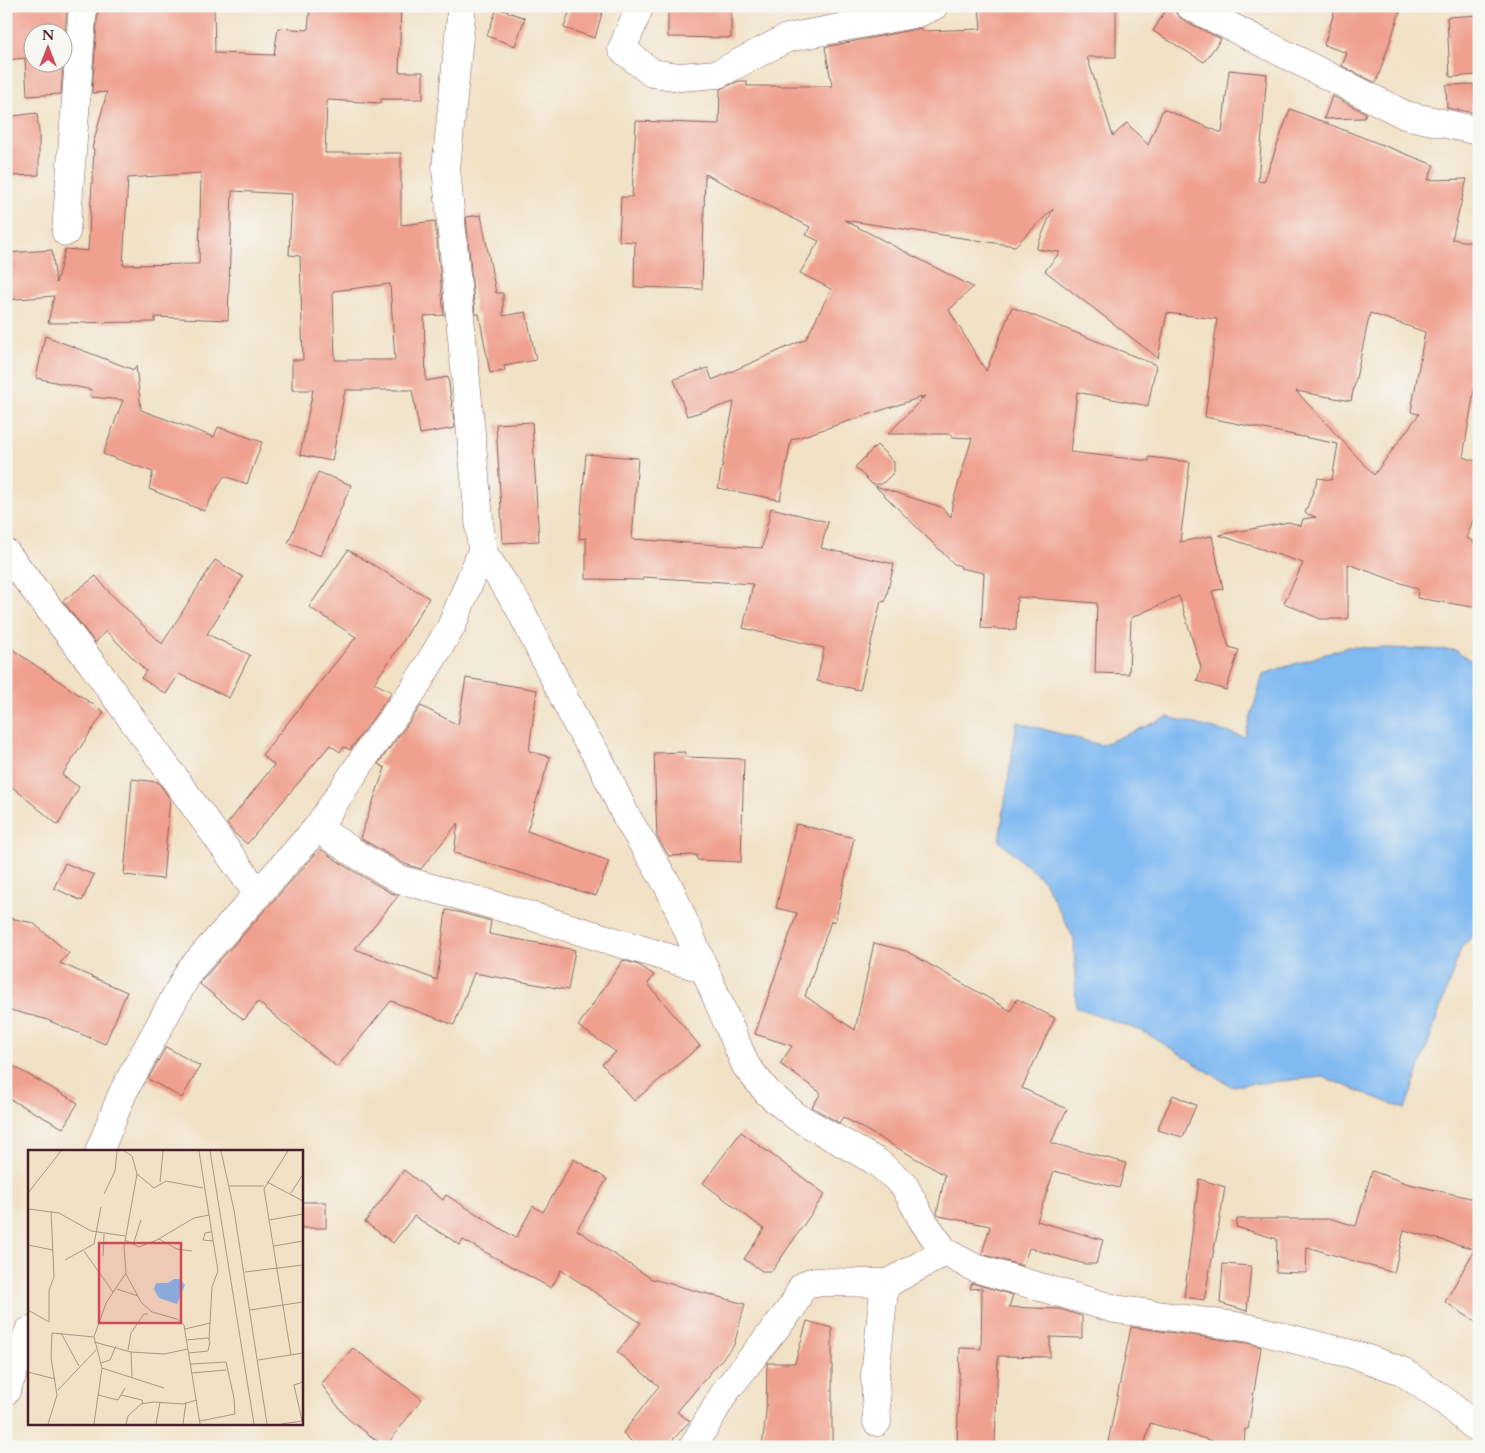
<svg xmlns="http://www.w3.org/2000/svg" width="1485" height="1453" font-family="Cardo,serif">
	<rect width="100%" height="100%" fill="#f6f6f2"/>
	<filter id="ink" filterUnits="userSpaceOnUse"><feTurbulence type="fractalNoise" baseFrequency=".02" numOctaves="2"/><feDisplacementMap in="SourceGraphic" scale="10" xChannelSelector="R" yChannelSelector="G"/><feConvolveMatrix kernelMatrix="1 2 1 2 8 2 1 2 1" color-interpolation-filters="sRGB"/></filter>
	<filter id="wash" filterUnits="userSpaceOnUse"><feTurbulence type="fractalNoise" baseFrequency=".0096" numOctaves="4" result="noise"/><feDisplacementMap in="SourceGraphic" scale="20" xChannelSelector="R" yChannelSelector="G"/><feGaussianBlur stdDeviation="1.12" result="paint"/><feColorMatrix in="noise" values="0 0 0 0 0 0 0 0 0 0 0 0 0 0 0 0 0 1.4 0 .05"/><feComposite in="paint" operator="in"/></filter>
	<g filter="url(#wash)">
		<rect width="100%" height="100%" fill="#f1e1c5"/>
		<path fill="#80baf2" stroke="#656c8e" d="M 1348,647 L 1455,650 L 1479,666 L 1479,931 L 1462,946 L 1405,1109 L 1323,1077 L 1231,1086 L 1146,1033 L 1076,1007 L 1074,939 L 1044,881 L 999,841 L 1017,722 L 1101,745 L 1168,717 L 1245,737 L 1263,674 Z"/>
		<g id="blocks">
			<g fill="#f0a08e" fill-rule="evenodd">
				<path d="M 6,6 L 67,6 L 61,94 L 27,96 L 25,58 L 6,60 ZM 32,32 L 62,32 L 62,62 L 32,62 Z"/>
				<path d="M 98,6 L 147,6 L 147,9 L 214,7 L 215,53 L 274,55 L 278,28 L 308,30 L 310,6 L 401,6 L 399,72 L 423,72 L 423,99 L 381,99 L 381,103 L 327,100 L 325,153 L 401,153 L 401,225 L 435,221 L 444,315 L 424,316 L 426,381 L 448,377 L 455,428 L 420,434 L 412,390 L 345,390 L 332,461 L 300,455 L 313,390 L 292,390 L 292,360 L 303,360 L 300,256 L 289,255 L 292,194 L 232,191 L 228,320 L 155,317 L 155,322 L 48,323 L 54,296 L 6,300 L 6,253 L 52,250 L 56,283 L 65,249 L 88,251 L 94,149 L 92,148 L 107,92 L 92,93 ZM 201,173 L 199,264 L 123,265 L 128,178 ZM 390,284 L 395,360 L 335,360 L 333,291 Z"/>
				<path d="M 571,6 L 604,6 L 595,38 L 564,28 Z"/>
				<path d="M 668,6 L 731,6 L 731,38 L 668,37 Z"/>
				<path d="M 979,6 L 1116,6 L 1116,57 L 1087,57 L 1113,136 L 1127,123 L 1148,145 L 1163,109 L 1222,133 L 1229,70 L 1267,74 L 1258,181 L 1264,182 L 1290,109 L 1434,165 L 1428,180 L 1467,179 L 1452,239 L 1479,244 L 1479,360 L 1463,457 L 1479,462 L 1479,501 L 1467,538 L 1479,545 L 1479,608 L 1417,598 L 1418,589 L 1348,564 L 1348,619 L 1320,619 L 1284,603 L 1303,563 L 1219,535 L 1289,522 L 1301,526 L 1303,519 L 1316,517 L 1305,513 L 1318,478 L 1332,480 L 1338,444 L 1205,417 L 1217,319 L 1167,313 L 1158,358 L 1045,271 L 1060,252 L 1036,249 L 1053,209 L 1015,246 L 844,220 L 973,287 L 949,310 L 986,371 L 1012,307 L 1156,365 L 1148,406 L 1077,392 L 1070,452 L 1149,461 L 1149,457 L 1190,462 L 1180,542 L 1212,536 L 1223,589 L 1212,591 L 1229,647 L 1239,650 L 1226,690 L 1197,681 L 1201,667 L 1179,596 L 1131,618 L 1129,674 L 1095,673 L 1097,603 L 1017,597 L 1016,630 L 981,628 L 984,573 L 960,568 L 961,566 L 954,564 L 875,486 L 941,507 L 951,517 L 952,505 L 972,438 L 952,437 L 952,434 L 888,434 L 925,396 L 791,440 L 780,500 L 718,488 L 734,402 L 687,416 L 674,379 L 708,368 L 712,380 L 806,339 L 831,289 L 800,273 L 819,241 L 806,235 L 810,227 L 705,174 L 702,289 L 634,287 L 635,242 L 619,241 L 621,197 L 632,197 L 636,121 L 719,124 L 720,89 L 739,81 L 747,81 L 747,86 L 832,86 L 825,47 L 921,28 L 922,31 L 981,29 ZM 1370,313 L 1425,332 L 1411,412 L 1419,414 L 1374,475 L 1296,391 L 1351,401 Z"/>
				<path d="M 1168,6 L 1174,7 L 1177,15 L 1183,20 L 1221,39 L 1204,62 L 1153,31 Z"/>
				<path d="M 1336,6 L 1402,6 L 1376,83 L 1342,66 L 1347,53 L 1324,45 Z"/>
				<path d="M 497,8 L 525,18 L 515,46 L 487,36 Z"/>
				<path d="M 1479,15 L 1479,75 L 1450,77 L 1447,17 Z"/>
				<path d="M 1474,84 L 1475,113 L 1447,108 L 1446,85 Z"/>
				<path d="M 1332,96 L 1366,113 L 1364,118 L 1324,119 Z"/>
				<path d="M 37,113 L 39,132 L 39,175 L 6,176 L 6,117 Z"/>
				<path d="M 481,215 L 496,293 L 503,293 L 503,316 L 526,312 L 536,360 L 504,366 L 505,371 L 490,373 L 479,314 L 475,314 L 466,217 Z"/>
				<path d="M 45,336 L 134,370 L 136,366 L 141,410 L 214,437 L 218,427 L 262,442 L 247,484 L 224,476 L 204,511 L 149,489 L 153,472 L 103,454 L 123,400 L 91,397 L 92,390 L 36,378 Z"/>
				<path d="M 532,422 L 539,541 L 503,543 L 496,424 Z"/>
				<path d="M 877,445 L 894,462 L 894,472 L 882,484 L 872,484 L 855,467 Z"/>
				<path d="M 586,454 L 638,458 L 632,539 L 762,548 L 771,508 L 828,522 L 821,548 L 894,564 L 885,602 L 881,601 L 860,690 L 817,681 L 824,648 L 743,628 L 753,584 L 643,577 L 643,580 L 586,579 L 586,538 L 579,539 Z"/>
				<path d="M 318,472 L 351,485 L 321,556 L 288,543 L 301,513 L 302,513 Z"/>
				<path d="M 348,550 L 429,598 L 402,643 L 374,683 L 392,692 L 350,750 L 344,747 L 340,752 L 330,745 L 247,844 L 234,833 L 227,824 L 274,765 L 262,755 L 356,637 L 309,607 Z"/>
				<path d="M 215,560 L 243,577 L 207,634 L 250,655 L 229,698 L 179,674 L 166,694 L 141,678 L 146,671 L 106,631 L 95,643 L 63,601 L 96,576 L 108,591 L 162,644 Z"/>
				<path d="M 6,645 L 104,712 L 62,775 L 79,787 L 58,825 L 6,782 Z"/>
				<path d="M 466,678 L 537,690 L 529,751 L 550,757 L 527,831 L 609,861 L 596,896 L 454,853 L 458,823 L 421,869 L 405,864 L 360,838 L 385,768 L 378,764 L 421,706 L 458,725 Z"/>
				<path d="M 685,752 L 685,757 L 744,759 L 741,862 L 697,860 L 697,855 L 669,856 L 657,837 L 654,753 Z"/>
				<path d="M 132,779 L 158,782 L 170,799 L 163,879 L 124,875 Z"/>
				<path d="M 796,824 L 854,838 L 835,922 L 831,921 L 805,996 L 855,1030 L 874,943 L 906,951 L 1011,1011 L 1017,999 L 1055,1018 L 1022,1088 L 1067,1109 L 1051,1143 L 1126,1163 L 1119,1188 L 1054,1171 L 1037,1221 L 1103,1240 L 1096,1264 L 1085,1264 L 1029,1248 L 1023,1266 L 982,1254 L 990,1226 L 939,1216 L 937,1213 L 945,1175 L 843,1117 L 839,1123 L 812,1107 L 821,1093 L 780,1064 L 792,1046 L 755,1034 L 797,913 L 776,908 Z"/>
				<path d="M 320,849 L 348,868 L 391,893 L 399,895 L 355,949 L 437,980 L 446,910 L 458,912 L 491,921 L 489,934 L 575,950 L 568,990 L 474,973 L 454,1025 L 391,1001 L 337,1067 L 258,1002 L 244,1020 L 200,984 L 203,979 Z"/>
				<path d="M 65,863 L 94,875 L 82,901 L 54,888 Z"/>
				<path d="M 6,917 L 33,923 L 69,953 L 60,963 L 127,992 L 105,1044 L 45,1019 L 6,1009 Z"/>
				<path d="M 623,960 L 639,965 L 654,975 L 648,984 L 700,1046 L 634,1101 L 602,1064 L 616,1052 L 578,1026 Z"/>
				<path d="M 166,1047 L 200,1066 L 182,1098 L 148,1079 Z"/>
				<path d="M 6,1062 L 78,1103 L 63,1128 L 6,1097 Z"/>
				<path d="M 1173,1095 L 1196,1105 L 1183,1137 L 1157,1130 Z"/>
				<path d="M 741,1132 L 825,1194 L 772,1271 L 762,1271 L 744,1259 L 764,1229 L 703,1183 Z"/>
				<path d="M 574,1159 L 607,1179 L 577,1230 L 652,1279 L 745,1304 L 734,1345 L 677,1412 L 690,1421 L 666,1447 L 637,1447 L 623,1433 L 659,1386 L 617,1352 L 641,1323 L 561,1270 L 551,1288 L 463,1240 L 460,1245 L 414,1216 L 393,1243 L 365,1222 L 404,1170 L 443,1200 L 446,1195 L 516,1238 L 533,1206 L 543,1212 Z"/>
				<path d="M 1372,1171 L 1409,1184 L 1479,1200 L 1479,1324 L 1445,1302 L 1475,1249 L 1404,1230 L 1394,1273 L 1307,1247 L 1306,1273 L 1276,1272 L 1277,1239 L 1236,1227 L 1237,1219 L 1332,1219 L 1356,1226 Z"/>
				<path d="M 1199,1179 L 1225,1187 L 1219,1224 L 1204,1300 L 1184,1297 Z"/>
				<rect x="301" y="1202" width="25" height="26"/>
				<path d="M 1223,1264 L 1251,1266 L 1247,1311 L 1220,1303 Z"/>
				<path d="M 972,1283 L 1013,1295 L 1009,1307 L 1059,1309 L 1082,1316 L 1082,1338 L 1050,1337 L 1050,1357 L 998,1356 L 995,1447 L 957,1447 L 960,1348 L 981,1349 L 982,1288 L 970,1289 Z"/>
				<path d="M 807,1321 L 832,1328 L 832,1447 L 762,1447 L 766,1413 L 767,1364 L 768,1363 L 795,1363 Z"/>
				<path d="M 1131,1327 L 1247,1343 L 1261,1347 L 1248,1429 L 1245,1429 L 1244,1447 L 1234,1447 L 1150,1423 L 1144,1447 L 1107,1447 Z"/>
				<path d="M 353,1348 L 422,1399 L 385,1447 L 347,1418 L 321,1384 Z"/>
			</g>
		</g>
	</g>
	<g filter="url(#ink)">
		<use href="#blocks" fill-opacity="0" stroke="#846361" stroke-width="1"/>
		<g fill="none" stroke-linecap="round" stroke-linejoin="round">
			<g stroke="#846361" stroke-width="29">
				<g id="minor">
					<path d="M 638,6 L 638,11 L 622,49 L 652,73 L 680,77 L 718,74 L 787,38 L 918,13 L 934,6"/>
					<path d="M 1190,6 L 1405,115 L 1479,131"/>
					<path d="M 66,232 L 83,6"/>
					<path d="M 482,551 L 518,605 L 578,726 L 598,757 L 626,816 L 670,889 L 746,1066 L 768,1093 L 797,1117 L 877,1162 L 904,1185 L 923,1221 L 945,1252 L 975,1268 L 1115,1309 L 1250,1328 L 1359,1356 L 1402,1371 L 1446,1402 L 1479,1430"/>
					<path d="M 6,553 L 93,665 L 258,894"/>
					<path d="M 317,828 L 356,854 L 399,879 L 504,908 L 705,969"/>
					<path d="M 99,1152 L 123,1092 L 190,970 L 317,828 L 372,746 L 414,689 L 451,627 L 482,551 L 446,168 L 462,6"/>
					<path d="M 6,1391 L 29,1331"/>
					<path d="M 877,1422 L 875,1375 L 884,1291 L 888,1283 L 945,1252"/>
					<path d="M 693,1447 L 725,1392 L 793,1306 L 802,1287 L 811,1282 L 888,1283"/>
				</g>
			</g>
			<use href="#minor" stroke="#fff" stroke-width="28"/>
		</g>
	</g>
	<g transform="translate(28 1150)">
		<rect width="275" height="275" fill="#f1e1c5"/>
		<path d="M 146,129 L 152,129 L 157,135 L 149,154 L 131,148 L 126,139 L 128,133 L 140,133 Z" fill="#80baf2"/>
		<path fill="none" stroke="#ae9387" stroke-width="1" d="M 182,1 L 226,274M 193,1 L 206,60 L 239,274M 260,1 L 236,39 L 263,205M 109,24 L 126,38 L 138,31 L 175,38M 132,32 L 135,1M 239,32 L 275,51M 201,36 L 236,36M 0,43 L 33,1M 263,43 L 275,24M 76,44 L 87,21 L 89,1M 0,59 L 31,63 L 63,81 L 97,86M 181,65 L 190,121 L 184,137 L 182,173M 241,70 L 275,64M 183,82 L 177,83 L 175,90 L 185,91M 131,89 L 149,99 L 164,101M 97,90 L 111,97 L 129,90 L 166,68 L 181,65 L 171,1M 106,92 L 113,70M 0,95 L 25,100M 246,96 L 275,91M 56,101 L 85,142M 75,106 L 76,84M 37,110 L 66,94 L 73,57M 217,122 L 275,115M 98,124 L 113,152 L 124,162 L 149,169 L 156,175 L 172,274M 89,139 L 110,146M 0,160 L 21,172 L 21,140 L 26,127 L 23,61M 222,160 L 275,152M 157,179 L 182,173 L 181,189M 33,183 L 51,216M 158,190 L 180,188 L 182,192 L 180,201 L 161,203M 66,192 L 103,202 L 104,227M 100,200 L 103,183 L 116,164 L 120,164M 103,202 L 136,204 L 160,199M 230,210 L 275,203M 73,213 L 82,210 L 88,196M 163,214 L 198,212 L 206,248 L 207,264 L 172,271M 74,218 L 136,238M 0,222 L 27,229M 164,223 L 198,220M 30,240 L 68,200M 70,245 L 90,250 L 97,238M 93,245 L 114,250 L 115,254M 274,271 L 266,235 L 275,232M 20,274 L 29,245 L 23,208 L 24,183 L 66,187M 66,274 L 74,218 L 66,187 L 78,153 L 98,123 L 96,97 L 109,24 L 104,6 L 96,1M 98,274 L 100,266 L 113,254 L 126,252 L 155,254 L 169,250M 128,274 L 132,252M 155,274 L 158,252M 253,274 L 274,271"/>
		<path fill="#d1495b" fill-opacity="0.15" stroke="#d1495b" stroke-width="2.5" d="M 71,93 L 153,93 L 153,173 L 71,173 Z"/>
		<rect width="275" height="275" fill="none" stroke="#4a1f2b" stroke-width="2.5"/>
	</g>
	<rect width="1485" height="1453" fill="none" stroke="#f6f6f2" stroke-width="25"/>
	<g transform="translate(48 48)"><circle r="24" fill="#f6f6f2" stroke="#b1a0a2"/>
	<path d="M0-4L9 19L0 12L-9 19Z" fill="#d1495b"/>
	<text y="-8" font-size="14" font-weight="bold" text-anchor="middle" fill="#4a1f2b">N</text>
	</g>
</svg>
